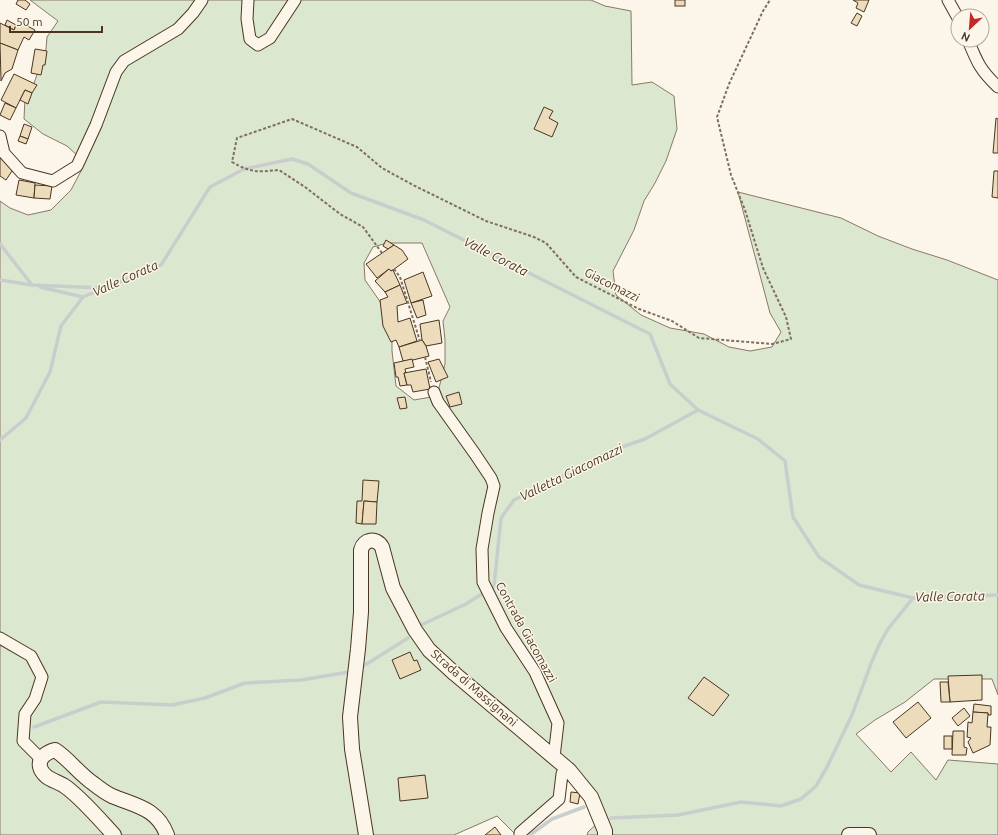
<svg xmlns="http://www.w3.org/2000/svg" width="998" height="835" font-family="Ubuntu,sans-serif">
	<rect width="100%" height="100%" fill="#fbf6e9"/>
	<path fill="#dce7d0" stroke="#887966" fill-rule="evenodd" d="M 30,0 L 591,0 L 605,6 L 631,11 L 632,85 L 652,82 L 674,96 L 677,129 L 666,161 L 655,183 L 644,201 L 634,230 L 613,271 L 616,295 L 641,315 L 670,328 L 704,334 L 729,347 L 750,351 L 772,347 L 781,332 L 770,313 L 738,192 L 841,218 L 878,236 L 912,249 L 947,260 L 998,280 L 998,695 L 992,679 L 934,679 L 905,702 L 875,720 L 856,734 L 891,772 L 911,752 L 936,780 L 948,760 L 998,764 L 998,835 L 587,835 L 588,832 L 604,817 L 571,773 L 556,807 L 516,835 L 497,816 L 454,835 L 0,835 L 0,201 L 10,208 L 28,215 L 51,210 L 71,190 L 81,171 L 80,158 L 67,146 L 43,134 L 24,119 L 25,99 L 32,89 L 46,49 L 47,37 L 58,21 ZM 387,243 L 422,243 L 450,307 L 443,321 L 445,340 L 445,364 L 437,396 L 414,400 L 396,386 L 392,351 L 392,324 L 379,300 L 365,280 L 364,263 L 373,247 Z"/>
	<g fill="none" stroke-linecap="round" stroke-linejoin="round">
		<g stroke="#c9cecd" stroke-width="3.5">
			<path d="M 0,244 L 32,285"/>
			<path d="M 0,280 L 32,285 L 102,288"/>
			<path d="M 40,287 L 83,297"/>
			<path d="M 0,440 L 26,418 L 50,372 L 61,326 L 83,297 L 161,265 L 210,187 L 244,169 L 292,159 L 308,164 L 351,193 L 424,220 L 650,334 L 670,384 L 698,410 L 758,439 L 785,461 L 793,517 L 819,557 L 859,585 L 913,598 L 998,595"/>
			<path d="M 421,625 L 466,604 L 494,586 L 501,518 L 514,500 L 531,492 L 613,450 L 645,439 L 698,410"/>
			<path d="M 365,665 L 408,638"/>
			<path d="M 34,727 L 101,702 L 172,705 L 205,698 L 245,683 L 301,680 L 349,672"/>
			<path d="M 611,818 L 678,815 L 741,802 L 781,806 L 801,799 L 816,786 L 827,767 L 852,715 L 872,661 L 880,643 L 888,629 L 913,598"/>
			<path d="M 530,835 L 552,819 L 584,807"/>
		</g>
	</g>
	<g fill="#ecdcbc" stroke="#4a3520">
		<path d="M 18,0 L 25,0 L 30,4 L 26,10 L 16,4 Z"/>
		<rect x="675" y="0" width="10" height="6"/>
		<path d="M 853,0 L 869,0 L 864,12 L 856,8 L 858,3 Z"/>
		<path d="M 857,13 L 862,16 L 857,26 L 851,23 Z"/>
		<path d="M 7,20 L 16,25 L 14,30 L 5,25 Z"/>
		<path d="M 18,21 L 35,30 L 29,40 L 24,37 L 18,50 L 0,43 L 0,23 L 14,30 Z"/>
		<path d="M 0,43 L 18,50 L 12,69 L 5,73 L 1,81 Z"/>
		<path d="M 35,49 L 47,51 L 45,65 L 43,65 L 41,75 L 31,73 Z"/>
		<path d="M 14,74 L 37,85 L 32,93 L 25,90 L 16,108 L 1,100 Z"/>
		<path d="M 25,90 L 32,93 L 28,104 L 20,100 Z"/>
		<path d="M 5,103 L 16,108 L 10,120 L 0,115 Z"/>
		<path d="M 544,107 L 553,111 L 549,118 L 558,123 L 552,137 L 534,129 Z"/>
		<path d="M 996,118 L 998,119 L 998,153 L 993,153 Z"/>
		<path d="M 24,124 L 32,127 L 28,139 L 20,136 Z"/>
		<path d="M 20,136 L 28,139 L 26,144 L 18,141 Z"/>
		<path d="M 0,157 L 14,168 L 6,180 L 0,176 Z"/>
		<path d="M 994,171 L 998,171 L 998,198 L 992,197 Z"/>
		<path d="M 19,180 L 35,183 L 34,198 L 16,195 Z"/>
		<path d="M 35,185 L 52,186 L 50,199 L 34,198 Z"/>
		<path d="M 386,240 L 394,245 L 388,249 L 383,246 Z"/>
		<path d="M 394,245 L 402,250 L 408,259 L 393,270 L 391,271 L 389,269 L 377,278 L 366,264 Z"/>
		<path d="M 389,269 L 391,271 L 393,270 L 400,285 L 385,292 L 375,281 Z"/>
		<path d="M 423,272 L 432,296 L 411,303 L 404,280 Z"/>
		<path d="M 400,285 L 407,303 L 397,306 L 398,322 L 410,318 L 417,341 L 399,347 L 396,340 L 391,342 L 383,326 L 380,300 L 388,297 L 385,292 Z"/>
		<path d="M 423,300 L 426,315 L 417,318 L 411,303 Z"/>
		<path d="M 439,320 L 442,343 L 426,346 L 422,340 L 420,324 Z"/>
		<path d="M 422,340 L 426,346 L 429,356 L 413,360 L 403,361 L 399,347 Z"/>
		<path d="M 412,359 L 414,367 L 405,369 L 406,373 L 404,373 L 407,385 L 400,386 L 398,377 L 396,377 L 394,363 Z"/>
		<path d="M 439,359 L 448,377 L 436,382 L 428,362 Z"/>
		<path d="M 426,369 L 430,389 L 413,392 L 411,385 L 407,385 L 404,373 Z"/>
		<path d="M 459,392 L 462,404 L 450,407 L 446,396 Z"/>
		<path d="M 405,397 L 407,408 L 400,409 L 397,398 Z"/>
		<path d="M 363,480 L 379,481 L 377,502 L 364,501 L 362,524 L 356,523 L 357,501 L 362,501 Z"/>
		<path d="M 364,501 L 377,502 L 376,524 L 362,524 Z"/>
		<path d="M 410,652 L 414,661 L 417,660 L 421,670 L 400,679 L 392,660 Z"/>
		<path d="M 982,675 L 982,700 L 950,702 L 948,676 Z"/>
		<path d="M 704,677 L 729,695 L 713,716 L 688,698 Z"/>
		<path d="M 940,682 L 948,682 L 950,702 L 941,702 Z"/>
		<path d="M 918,702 L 931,718 L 906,738 L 893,722 Z"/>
		<path d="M 974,704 L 991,706 L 991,715 L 988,715 L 988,713 L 973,712 Z"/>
		<path d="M 964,708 L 970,716 L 958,726 L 952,718 Z"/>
		<path d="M 973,712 L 988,713 L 987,727 L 991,727 L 990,745 L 973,753 L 968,742 L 971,738 L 967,737 L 968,722 L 972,723 Z"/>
		<path d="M 953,731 L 964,731 L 964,747 L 967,748 L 966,755 L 952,755 Z"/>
		<rect x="944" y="736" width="8" height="13"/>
		<path d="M 425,775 L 428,798 L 400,801 L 398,778 Z"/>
		<path d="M 571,792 L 580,793 L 578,804 L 570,802 Z"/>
		<path d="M 495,827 L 501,835 L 485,835 Z"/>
	</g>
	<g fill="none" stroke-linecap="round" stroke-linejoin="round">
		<g stroke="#4a3520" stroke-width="13">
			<g id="minor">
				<path d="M 248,0 L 247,19 L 250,39 L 258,45 L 270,38 L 295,0"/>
				<path d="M 948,0 L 958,18"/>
				<path d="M 968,40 C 977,62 980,70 998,87"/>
				<path d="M 0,136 L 4,153 L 22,173 L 53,181 L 77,166 L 96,125 L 116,72 L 124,61 L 178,29 L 193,13 L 202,0"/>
				<path d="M 434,392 L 438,402 L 475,454 L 491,478 L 494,486 L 488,513 L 482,549 L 483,582 L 506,628 L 535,672 L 558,723 L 554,757"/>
				<path d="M 0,638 L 31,656 L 42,677 L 35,699 L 25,714 L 23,741 L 41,759"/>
				<path d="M 520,835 L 520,833 L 559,799 L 562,774 L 565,767"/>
			</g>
		</g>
		<g stroke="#4a3520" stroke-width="16">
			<g id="tertiary">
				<path d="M 114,835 C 101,821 79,795 63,785 C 54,780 43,778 40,767 C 38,757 48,752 55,750 C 69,759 79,774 94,784 C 99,788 106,793 112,796 C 136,806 157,808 167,835"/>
				<path d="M 366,835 L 352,749 L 350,717 L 358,649 L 361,612 L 361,550 C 364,539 376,537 382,547 L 393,588 L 415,630 L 429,650 L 455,674 L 569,770 L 591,797 L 605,831 L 605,835"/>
				<path d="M 849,835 L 869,835"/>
			</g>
		</g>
		<g stroke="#7f6f5c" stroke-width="2" stroke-dasharray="3 2" stroke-linecap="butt">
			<path d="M 382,253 L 363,227 L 340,214 L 305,187 L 279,170 C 258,172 251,173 232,162 L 237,138 L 292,119 L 357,147 L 382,168 L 413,185 L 486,221 L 534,237 L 546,243 L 576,277 L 639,309 L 672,321 L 699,338 L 772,344 L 791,339 L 786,317 L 763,268 L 745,210 L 731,175 L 717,117 L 729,84 L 763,11 L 770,0"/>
			<path d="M 394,269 L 400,277 L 420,341"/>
			<path d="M 425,357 L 431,382"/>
		</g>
		<use href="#minor" stroke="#fbf6e9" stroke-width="11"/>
		<use href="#tertiary" stroke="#fbf6e9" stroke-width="14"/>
	</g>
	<g text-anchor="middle" stroke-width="3" stroke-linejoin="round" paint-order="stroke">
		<g font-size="12" fill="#4a3520" stroke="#fbf6e9">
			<text transform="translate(612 285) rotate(27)" y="4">Giacomazzi</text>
			<text transform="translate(526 632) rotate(61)" y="4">Contrada Giacomazzi</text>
			<text transform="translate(474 688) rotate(41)" y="4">Strada di Massignani</text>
		</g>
		<g font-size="13" font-style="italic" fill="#4a3520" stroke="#fbf6e9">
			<text transform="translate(496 256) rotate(27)" y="5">Valle Corata</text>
			<text transform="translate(125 278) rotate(-24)" y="5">Valle Corata</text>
			<text transform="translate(571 472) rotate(-26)" y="5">Valletta Giacomazzi</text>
			<text transform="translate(950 596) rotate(-1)" y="5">Valle Corata</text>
		</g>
	</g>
	<g transform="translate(970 28) rotate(206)"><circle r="19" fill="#fbf6e9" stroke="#b4a999"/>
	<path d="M0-3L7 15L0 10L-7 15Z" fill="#c62828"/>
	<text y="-6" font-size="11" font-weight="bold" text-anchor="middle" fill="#4a3520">N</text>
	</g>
	<path d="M10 26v6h92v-6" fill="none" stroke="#4a3520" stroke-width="2"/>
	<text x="16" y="26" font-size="12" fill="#4a3520" stroke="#fbf6e9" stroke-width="3" paint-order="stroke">50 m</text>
</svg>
